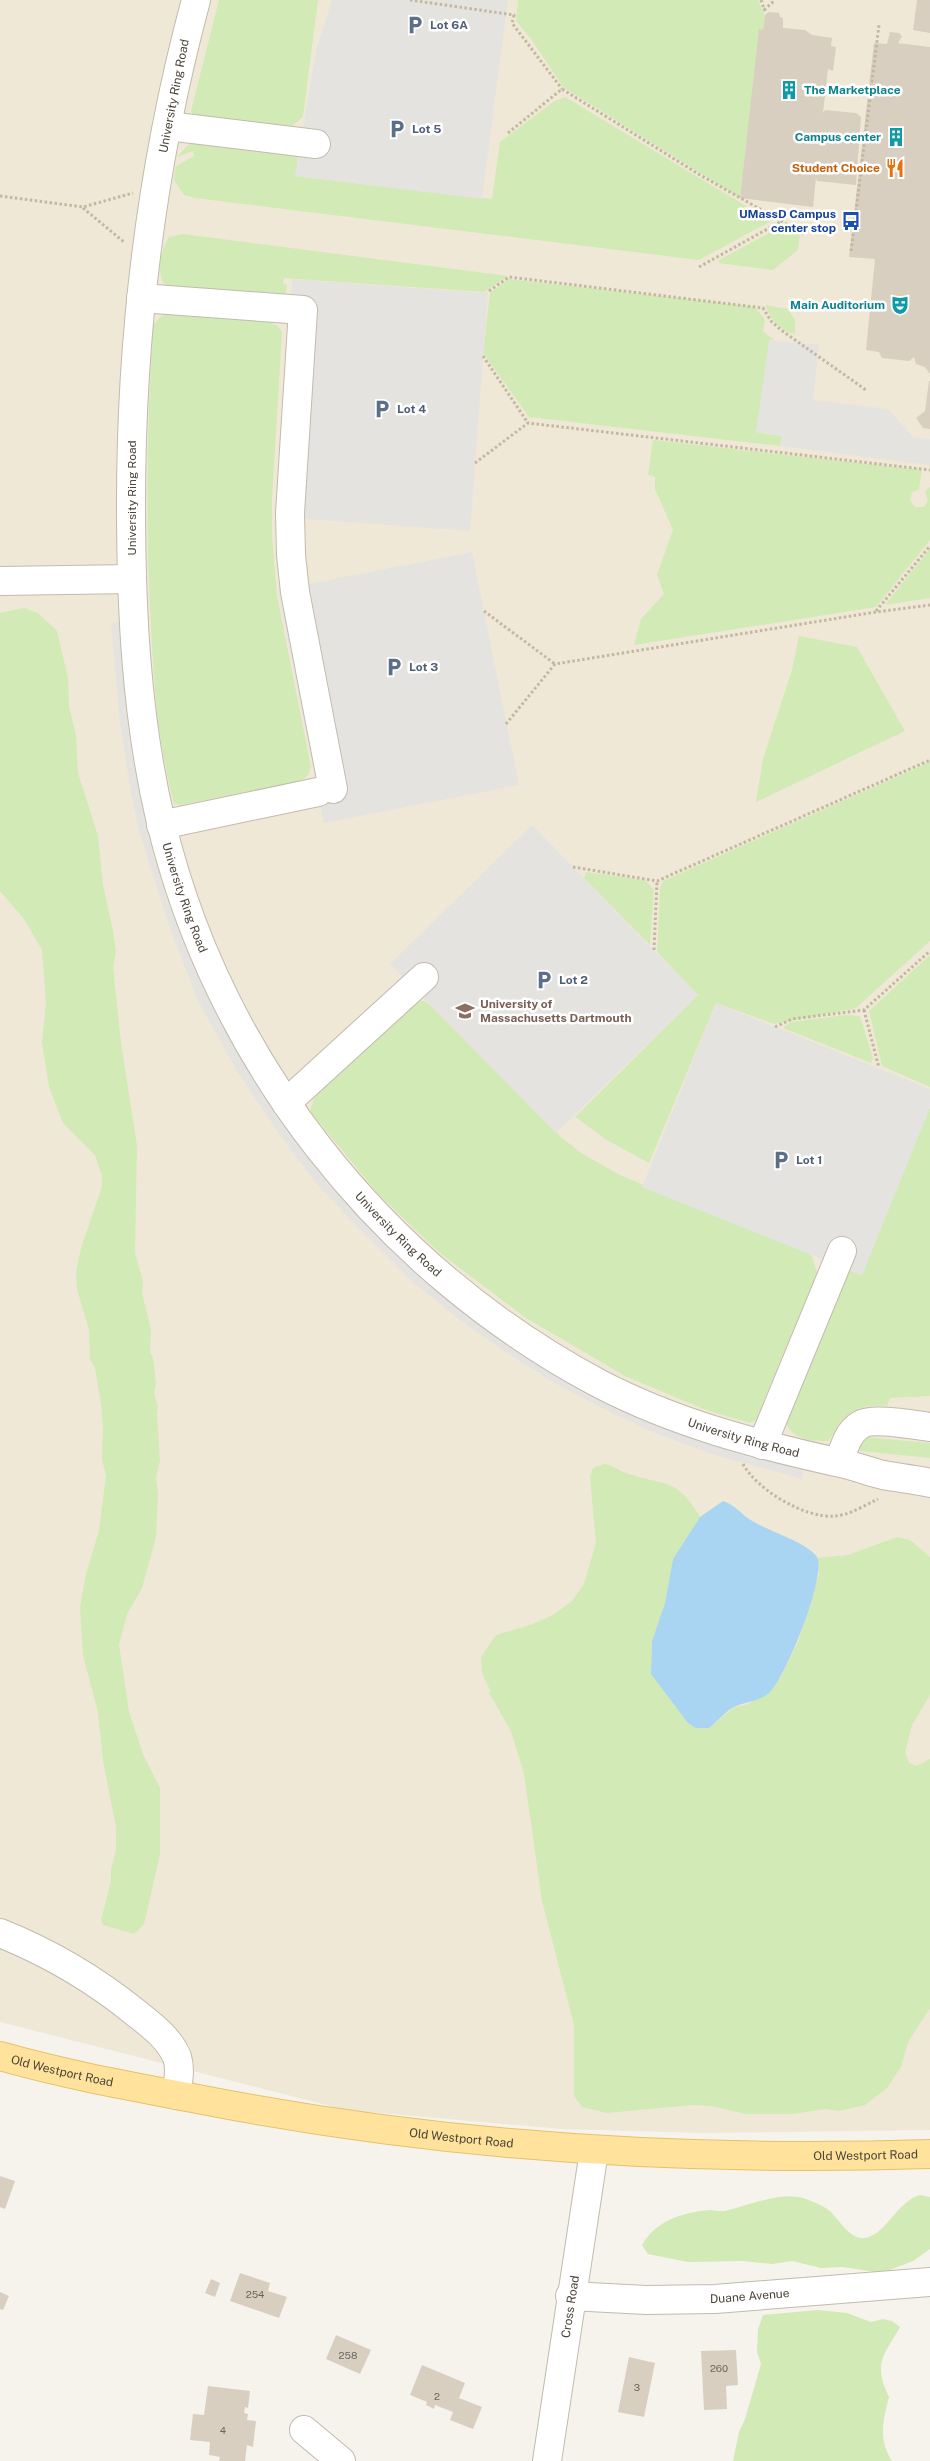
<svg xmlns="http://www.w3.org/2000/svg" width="930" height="2461" font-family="'Public Sans',sans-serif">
	<rect width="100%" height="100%" fill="#f6f3ec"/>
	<path fill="#efe8d6" d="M 0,0 L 930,0 L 930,2130 L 706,2133 L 562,2129 L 346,2110 L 0,2022 Z"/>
	<g fill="#d2eab5">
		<path d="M 219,0 L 318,0 L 303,117 L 288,129 L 194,116 L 191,111 Z"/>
		<path d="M 518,0 L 758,0 L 765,16 L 763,30 L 760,29 L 740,198 L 563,87 L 532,40 L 516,21 Z"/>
		<path d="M 565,97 L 771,221 L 699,260 L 195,198 L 184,195 L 174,180 L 176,166 L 194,156 L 193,151 L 177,157 L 188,145 L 195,142 L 298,154 L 296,176 L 492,199 L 500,142 L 553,102 Z"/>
		<path d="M 782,226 L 800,235 L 798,250 L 773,270 L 719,263 L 719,260 Z"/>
		<path d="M 183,234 L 508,276 L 484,292 L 284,278 L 283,283 L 287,285 L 285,297 L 169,289 C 154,277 160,252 169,237 Z"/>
		<path d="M 509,279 L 755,307 L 765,320 L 763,331 L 771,338 L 775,339 L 770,340 L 756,432 L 782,436 L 780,446 L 529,417 L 483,353 L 490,293 Z"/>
		<path d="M 766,305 L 788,309 L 795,320 L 795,334 C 782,332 768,318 766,305 Z"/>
		<path d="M 167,314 L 260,320 C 270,322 277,323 282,332 L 272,497 L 272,535 L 277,596 L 311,767 L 308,775 L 300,782 L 179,805 L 174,803 C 158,746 154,686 151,626 C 145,526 147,426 153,326 L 160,317 Z"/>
		<path d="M 653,440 L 922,470 L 919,489 L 912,492 L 910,500 L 915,507 L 924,507 L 928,501 L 925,491 L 930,487 L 930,540 L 876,607 L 634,645 L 641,619 L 664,594 L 657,575 L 673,530 L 655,489 L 655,477 L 648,475 Z"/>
		<path d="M 930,549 L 930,598 L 885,605 Z"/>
		<path d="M 24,608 L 38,613 L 57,631 L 68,678 L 69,707 L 76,735 L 78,773 L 98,836 L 103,885 L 113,931 L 116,951 L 113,967 L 121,1043 L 137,1146 L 135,1253 L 143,1281 L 142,1293 L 151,1330 L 150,1352 L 153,1358 L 156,1384 L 154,1393 L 158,1407 L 157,1413 L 160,1461 L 156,1477 L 158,1496 L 156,1537 L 142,1588 L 127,1614 L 119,1645 L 129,1712 L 143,1754 L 160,1788 L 160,1854 L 144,1924 L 134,1934 L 103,1925 L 101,1920 L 111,1881 L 111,1870 L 116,1850 L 116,1827 L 103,1761 L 98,1712 L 83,1655 L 80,1607 L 86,1574 L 99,1531 L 106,1475 L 102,1460 L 103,1426 L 101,1404 L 95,1368 L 90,1359 L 89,1330 L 77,1289 L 76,1272 L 81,1248 L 102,1187 L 102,1176 L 95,1155 L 63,1123 L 49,1087 L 42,1042 L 46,1002 L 42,950 L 24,919 L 0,891 L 0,613 Z"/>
		<path d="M 799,636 L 857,647 L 905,731 L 756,802 L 763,759 L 792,670 Z"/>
		<path d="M 930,762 L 930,941 L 856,1008 L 774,1024 L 716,1003 L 649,1163 L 605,1139 L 577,1118 L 575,1117 L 698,995 L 657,952 L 660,889 L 663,881 Z"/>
		<path d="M 586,872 L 645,880 L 654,890 L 650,945 L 584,878 Z"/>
		<path d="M 930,955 L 930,1087 L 882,1066 L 869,1011 Z"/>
		<path d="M 413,1001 L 424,1001 L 429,1004 L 561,1137 L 581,1153 L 622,1176 L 806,1252 L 812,1256 L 817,1273 L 756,1420 L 750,1423 L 706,1410 L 625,1376 L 526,1318 L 440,1253 L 378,1194 L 310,1111 L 314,1098 L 384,1026 Z"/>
		<path d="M 845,1015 L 860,1016 L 873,1058 L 871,1063 L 783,1028 L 791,1022 Z"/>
		<path d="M 930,1107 L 930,1396 L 890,1398 L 887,1406 C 851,1403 847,1418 828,1441 C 810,1442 787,1438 785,1417 L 843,1268 L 862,1275 Z"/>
		<path d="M 865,1437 L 930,1443 L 930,1458 L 861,1451 L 858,1448 Z"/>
		<path d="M 605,1464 C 615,1466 619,1471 626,1473 C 666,1487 676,1476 700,1517 L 673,1559 L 665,1603 L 652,1641 L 651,1673 L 688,1723 L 709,1728 L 733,1708 L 748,1704 L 768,1693 L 781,1677 L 798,1642 L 819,1574 L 818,1558 L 848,1555 L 897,1537 L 910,1540 L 930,1557 L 930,1695 L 912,1725 L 905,1752 L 909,1763 L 917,1766 L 930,1759 L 930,2008 L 908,2042 L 901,2067 L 887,2088 L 865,2105 L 839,2111 L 826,2109 L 792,2114 L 745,2114 L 712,2106 L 692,2105 L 607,2113 L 582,2107 L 574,2096 L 574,2025 L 542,1901 L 524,1774 L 511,1731 L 489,1693 L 490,1690 L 482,1673 L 481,1657 L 496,1635 L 533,1624 L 553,1615 L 572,1601 L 584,1584 L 596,1543 L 590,1477 L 593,1468 Z"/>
		<path d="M 920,2195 L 930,2197 L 930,2249 L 913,2261 L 882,2273 L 842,2267 L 821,2268 L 792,2261 L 772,2264 L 743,2261 L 688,2262 L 648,2254 L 642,2245 C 655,2221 683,2212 710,2210 C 715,2210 720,2212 725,2211 C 748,2206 783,2190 806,2199 C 814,2202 824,2206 830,2211 C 838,2219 849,2237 861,2238 C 884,2240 896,2201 920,2195 Z"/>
		<path d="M 818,2310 L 847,2313 L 871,2322 L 883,2319 L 892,2321 L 900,2327 C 883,2357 873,2363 889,2397 C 883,2420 878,2440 892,2461 L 733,2461 L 739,2432 L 745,2419 L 761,2364 L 757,2352 L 758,2329 L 763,2315 Z"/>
	</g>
	<g fill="#e5e3e0">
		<path d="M 332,0 L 508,0 L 482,199 L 295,176 L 316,50 Z"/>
		<path d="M 292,279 L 488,293 L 470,531 L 280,517 Z"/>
		<path d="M 769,340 L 819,345 L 813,400 L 888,409 L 913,437 L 930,439 L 930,465 L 780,446 L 782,436 L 756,432 Z"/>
		<path d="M 472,552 L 519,785 L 324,823 L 278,590 Z"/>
		<path d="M 119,622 L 127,718 L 132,757 L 152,850 L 166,897 L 182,939 L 218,1019 L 259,1090 L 310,1161 L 335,1192 L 398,1257 L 432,1287 L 508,1345 L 562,1378 L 616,1406 L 661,1427 L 704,1442 L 803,1471 L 802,1479 L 709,1453 L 655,1433 L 602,1408 L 551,1381 L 502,1350 L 455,1316 L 414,1283 L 345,1214 L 315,1182 L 284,1141 L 237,1071 L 199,1003 L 171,931 L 139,831 L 131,793 L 120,723 L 111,623 Z"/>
		<path d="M 532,825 L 698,995 L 556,1133 L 390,964 Z"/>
		<path d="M 716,1003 L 930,1089 L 930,1107 L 862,1275 L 642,1187 Z"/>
	</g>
	<path fill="#a9d4f2" d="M 723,1501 C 736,1505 742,1516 754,1522 C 769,1531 808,1543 817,1557 C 827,1575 785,1681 768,1694 C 757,1702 743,1702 732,1708 C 724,1713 717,1722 709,1728 L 696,1728 L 688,1723 L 651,1674 L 652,1641 L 665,1603 L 673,1559 L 700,1517 Z"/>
	<g fill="#d8cfc1">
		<path d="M 917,0 L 930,0 L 930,33 L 913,30 Z"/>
		<path d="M 769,12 L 779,13 L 780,17 L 783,18 L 783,28 L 805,30 L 812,35 L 832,38 L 831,46 L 836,47 L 833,71 L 828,69 L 823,113 L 825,110 L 856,113 L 861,117 L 856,185 L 817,181 L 816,178 L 813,207 L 740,198 L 759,29 L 763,30 L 765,15 Z"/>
		<path d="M 890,32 L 899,33 L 902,36 L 898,43 L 930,47 L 930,374 L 925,367 L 916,364 L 914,357 L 909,361 L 882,358 L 879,352 L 866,350 L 875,259 L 849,257 L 874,43 L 887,44 Z"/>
		<path d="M 929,381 L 930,381 L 930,429 L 923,428 L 916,418 L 925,411 Z"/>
		<path d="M 0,2176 L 15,2181 L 5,2209 L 0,2207 Z"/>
		<path d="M 240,2273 L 270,2283 L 268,2291 L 287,2297 L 279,2318 L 230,2301 Z"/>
		<path d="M 211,2279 L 220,2283 L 215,2297 L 205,2293 Z"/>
		<path d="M 0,2292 L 9,2296 L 3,2310 L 0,2309 Z"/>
		<path d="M 336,2335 L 371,2350 L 360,2374 L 326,2359 Z"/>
		<path d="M 736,2350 L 738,2385 L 726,2386 L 727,2409 L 704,2410 L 701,2351 Z"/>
		<path d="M 629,2357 L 655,2363 L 644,2417 L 618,2412 Z"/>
		<path d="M 422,2365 L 465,2383 L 459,2398 L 482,2407 L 473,2429 L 450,2420 L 453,2412 L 435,2405 L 434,2409 L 426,2405 L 427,2402 L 410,2395 Z"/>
		<path d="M 208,2386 L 250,2391 L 248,2408 L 245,2407 L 244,2413 L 248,2414 L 247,2420 L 256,2421 L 253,2447 L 247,2445 L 245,2461 L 219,2461 L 220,2457 L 209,2455 L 210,2442 L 190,2440 L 193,2414 L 204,2415 Z"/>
	</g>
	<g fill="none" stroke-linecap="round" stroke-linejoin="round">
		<g stroke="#c2bbae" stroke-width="30">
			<g id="minor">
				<path id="s1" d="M 196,0 C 152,163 131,334 131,503 C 131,608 136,715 160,818 C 217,1060 381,1268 600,1384 C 675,1423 755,1444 836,1462 C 852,1465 867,1471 883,1475 C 898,1478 914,1479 930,1483"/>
				<path d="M 168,126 L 316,144"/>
				<path d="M 141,298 L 303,310 L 290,513 L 291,555 L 295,592 L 333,789"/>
				<path d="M 0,581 L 132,579"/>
				<path d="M 161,825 L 318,792"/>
				<path d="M 286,1103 L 424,977"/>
				<path d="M 762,1445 L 842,1251"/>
				<path d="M 839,1462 C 844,1449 847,1433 860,1425 C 872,1417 914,1425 930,1427"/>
				<path d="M 0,1933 C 50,1953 94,1979 136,2013 C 151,2025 169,2038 177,2057 C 181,2070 178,2082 176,2095"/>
				<path id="s2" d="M 570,2296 L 646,2300 L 715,2299 L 930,2282"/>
				<path d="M 304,2430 L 341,2461"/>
				<path id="s3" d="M 547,2461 L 594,2151"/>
			</g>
		</g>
		<g stroke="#e6c16a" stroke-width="30">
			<g id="major">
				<path id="s4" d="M 0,2056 C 66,2075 135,2087 203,2100 C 444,2147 684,2162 930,2154"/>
			</g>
		</g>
		<g stroke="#c4b79f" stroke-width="3" stroke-dasharray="2.5 2.5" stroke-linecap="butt">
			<path d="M 410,0 L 514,15 L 512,23 L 562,89"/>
			<path d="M 761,0 L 765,11"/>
			<path d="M 764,10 L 775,0"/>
			<path d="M 508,133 L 562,89 L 700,175 L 804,234"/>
			<path d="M 0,196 L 83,207 L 133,193"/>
			<path d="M 83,208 L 124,242"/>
			<path d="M 851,251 L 879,25"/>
			<path d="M 699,267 L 780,222"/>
			<path d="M 489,291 L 509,277 L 763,308 L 771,321 L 781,330 L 866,390"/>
			<path d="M 483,356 L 528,423"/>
			<path d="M 475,463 L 528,423 L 930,470"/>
			<path d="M 484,611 L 555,664"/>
			<path d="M 876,611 L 930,546"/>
			<path d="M 506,724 L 555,664 L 876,612 L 930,605"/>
			<path d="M 573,867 L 657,881 L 930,760"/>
			<path d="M 654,950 L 657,881"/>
			<path d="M 864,1010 L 879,1068"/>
			<path d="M 775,1027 L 792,1019 L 864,1010 L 930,951"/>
			<path d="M 743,1464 C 757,1490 806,1519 835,1516 C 850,1515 865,1505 878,1499"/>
		</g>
		<use href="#minor" stroke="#fff" stroke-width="28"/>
		<use href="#major" stroke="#ffe39c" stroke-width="28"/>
	</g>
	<defs>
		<g id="parking-bare" transform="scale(1.5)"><path d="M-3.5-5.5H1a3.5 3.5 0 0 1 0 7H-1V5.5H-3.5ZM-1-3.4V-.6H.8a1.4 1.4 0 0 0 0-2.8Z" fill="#5c6f8a" stroke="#fff" stroke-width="2.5" paint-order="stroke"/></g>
		<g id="building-bare" transform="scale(1.5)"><path d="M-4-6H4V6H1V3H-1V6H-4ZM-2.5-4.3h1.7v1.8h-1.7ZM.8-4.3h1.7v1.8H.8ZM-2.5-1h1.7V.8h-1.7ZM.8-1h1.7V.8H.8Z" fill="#0f9aa8" stroke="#fff" stroke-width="2.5" paint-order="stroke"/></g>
		<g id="restaurant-bare" transform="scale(1.5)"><path d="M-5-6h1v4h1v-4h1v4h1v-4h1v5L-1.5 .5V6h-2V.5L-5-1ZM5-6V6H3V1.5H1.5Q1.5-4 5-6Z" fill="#e8710a" stroke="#fff" stroke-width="2.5" paint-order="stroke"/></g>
		<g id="bus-bare" transform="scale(1.5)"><path d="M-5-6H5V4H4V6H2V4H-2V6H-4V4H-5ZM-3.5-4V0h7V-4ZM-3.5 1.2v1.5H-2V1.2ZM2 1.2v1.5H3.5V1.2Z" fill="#1a4fb4" stroke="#fff" stroke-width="2.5" paint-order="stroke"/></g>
		<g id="theatre-bare" transform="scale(1.5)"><path d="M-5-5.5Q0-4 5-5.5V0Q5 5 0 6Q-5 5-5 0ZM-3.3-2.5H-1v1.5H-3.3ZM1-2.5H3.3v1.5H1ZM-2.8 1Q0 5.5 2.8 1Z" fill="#0f9aa8" stroke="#fff" stroke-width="2.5" paint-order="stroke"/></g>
		<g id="university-bare" transform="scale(1.5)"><path d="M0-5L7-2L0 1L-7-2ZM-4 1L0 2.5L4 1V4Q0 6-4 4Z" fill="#8d6e63" stroke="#fff" stroke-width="2.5" paint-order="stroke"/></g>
	</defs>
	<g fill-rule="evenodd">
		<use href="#parking-bare" x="415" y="25"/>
		<use href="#building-bare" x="789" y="90"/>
		<use href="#parking-bare" x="397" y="129"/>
		<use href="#building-bare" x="896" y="137"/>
		<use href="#restaurant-bare" x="895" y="168"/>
		<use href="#bus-bare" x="851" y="221"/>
		<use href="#theatre-bare" x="900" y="305"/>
		<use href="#parking-bare" x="382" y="409"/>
		<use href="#parking-bare" x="394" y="667"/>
		<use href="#parking-bare" x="544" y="980"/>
		<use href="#university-bare" x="465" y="1011"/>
		<use href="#parking-bare" x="781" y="1160"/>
	</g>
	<g text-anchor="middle" stroke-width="5" stroke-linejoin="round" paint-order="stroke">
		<g font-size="10" fill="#6e675b">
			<text x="255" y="2298">254</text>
			<text x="348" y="2359">258</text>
			<text x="719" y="2372">260</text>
			<text x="637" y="2391">3</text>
			<text x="437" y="2400">2</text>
			<text x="223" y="2434">4</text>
		</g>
		<g font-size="12" font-weight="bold" fill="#4e5e75" stroke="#fff" text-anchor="start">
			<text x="430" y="29">Lot 6A</text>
			<text x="412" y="133">Lot 5</text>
			<text x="397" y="413">Lot 4</text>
			<text x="409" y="671">Lot 3</text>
			<text x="559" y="984">Lot 2</text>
			<text x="796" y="1164">Lot 1</text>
		</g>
		<g font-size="12" font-weight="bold" fill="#0d838f" stroke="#fff" text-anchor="end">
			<text x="804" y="94" text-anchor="start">The Marketplace</text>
			<text x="881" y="141">Campus center</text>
			<text x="885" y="309">Main Auditorium</text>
		</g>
		<g font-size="12" fill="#4b4439" stroke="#fff">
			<text transform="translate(174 96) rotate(-79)" y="4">University Ring Road</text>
			<text transform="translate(132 498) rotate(-90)" y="4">University Ring Road</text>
			<text dy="4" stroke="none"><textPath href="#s1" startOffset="909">University Ring Road</textPath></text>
			<text dy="4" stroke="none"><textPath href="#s1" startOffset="1312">University Ring Road</textPath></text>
			<text dy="4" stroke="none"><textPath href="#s1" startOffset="1718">University Ring Road</textPath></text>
			<text dy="4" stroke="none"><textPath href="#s4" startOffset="64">Old Westport Road</textPath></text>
			<text dy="4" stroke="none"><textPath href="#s4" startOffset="469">Old Westport Road</textPath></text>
			<text dy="4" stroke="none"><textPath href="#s4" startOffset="874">Old Westport Road</textPath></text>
			<text dy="4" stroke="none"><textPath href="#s2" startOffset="180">Duane Avenue</textPath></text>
			<text dy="4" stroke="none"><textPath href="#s3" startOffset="156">Cross Road</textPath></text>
		</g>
		<g font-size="12" font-weight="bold" fill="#c56008" stroke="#fff" text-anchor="end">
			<text x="880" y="172">Student Choice</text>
		</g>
		<g font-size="12" font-weight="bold" fill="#164399" stroke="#fff" text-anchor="end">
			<text x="836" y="218">UMassD Campus<tspan x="836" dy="14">center stop</tspan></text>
		</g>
		<g font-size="12" font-weight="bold" fill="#785e54" stroke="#fff" text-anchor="start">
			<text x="480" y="1008">University of<tspan x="480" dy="14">Massachusetts Dartmouth</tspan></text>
		</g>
	</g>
</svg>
